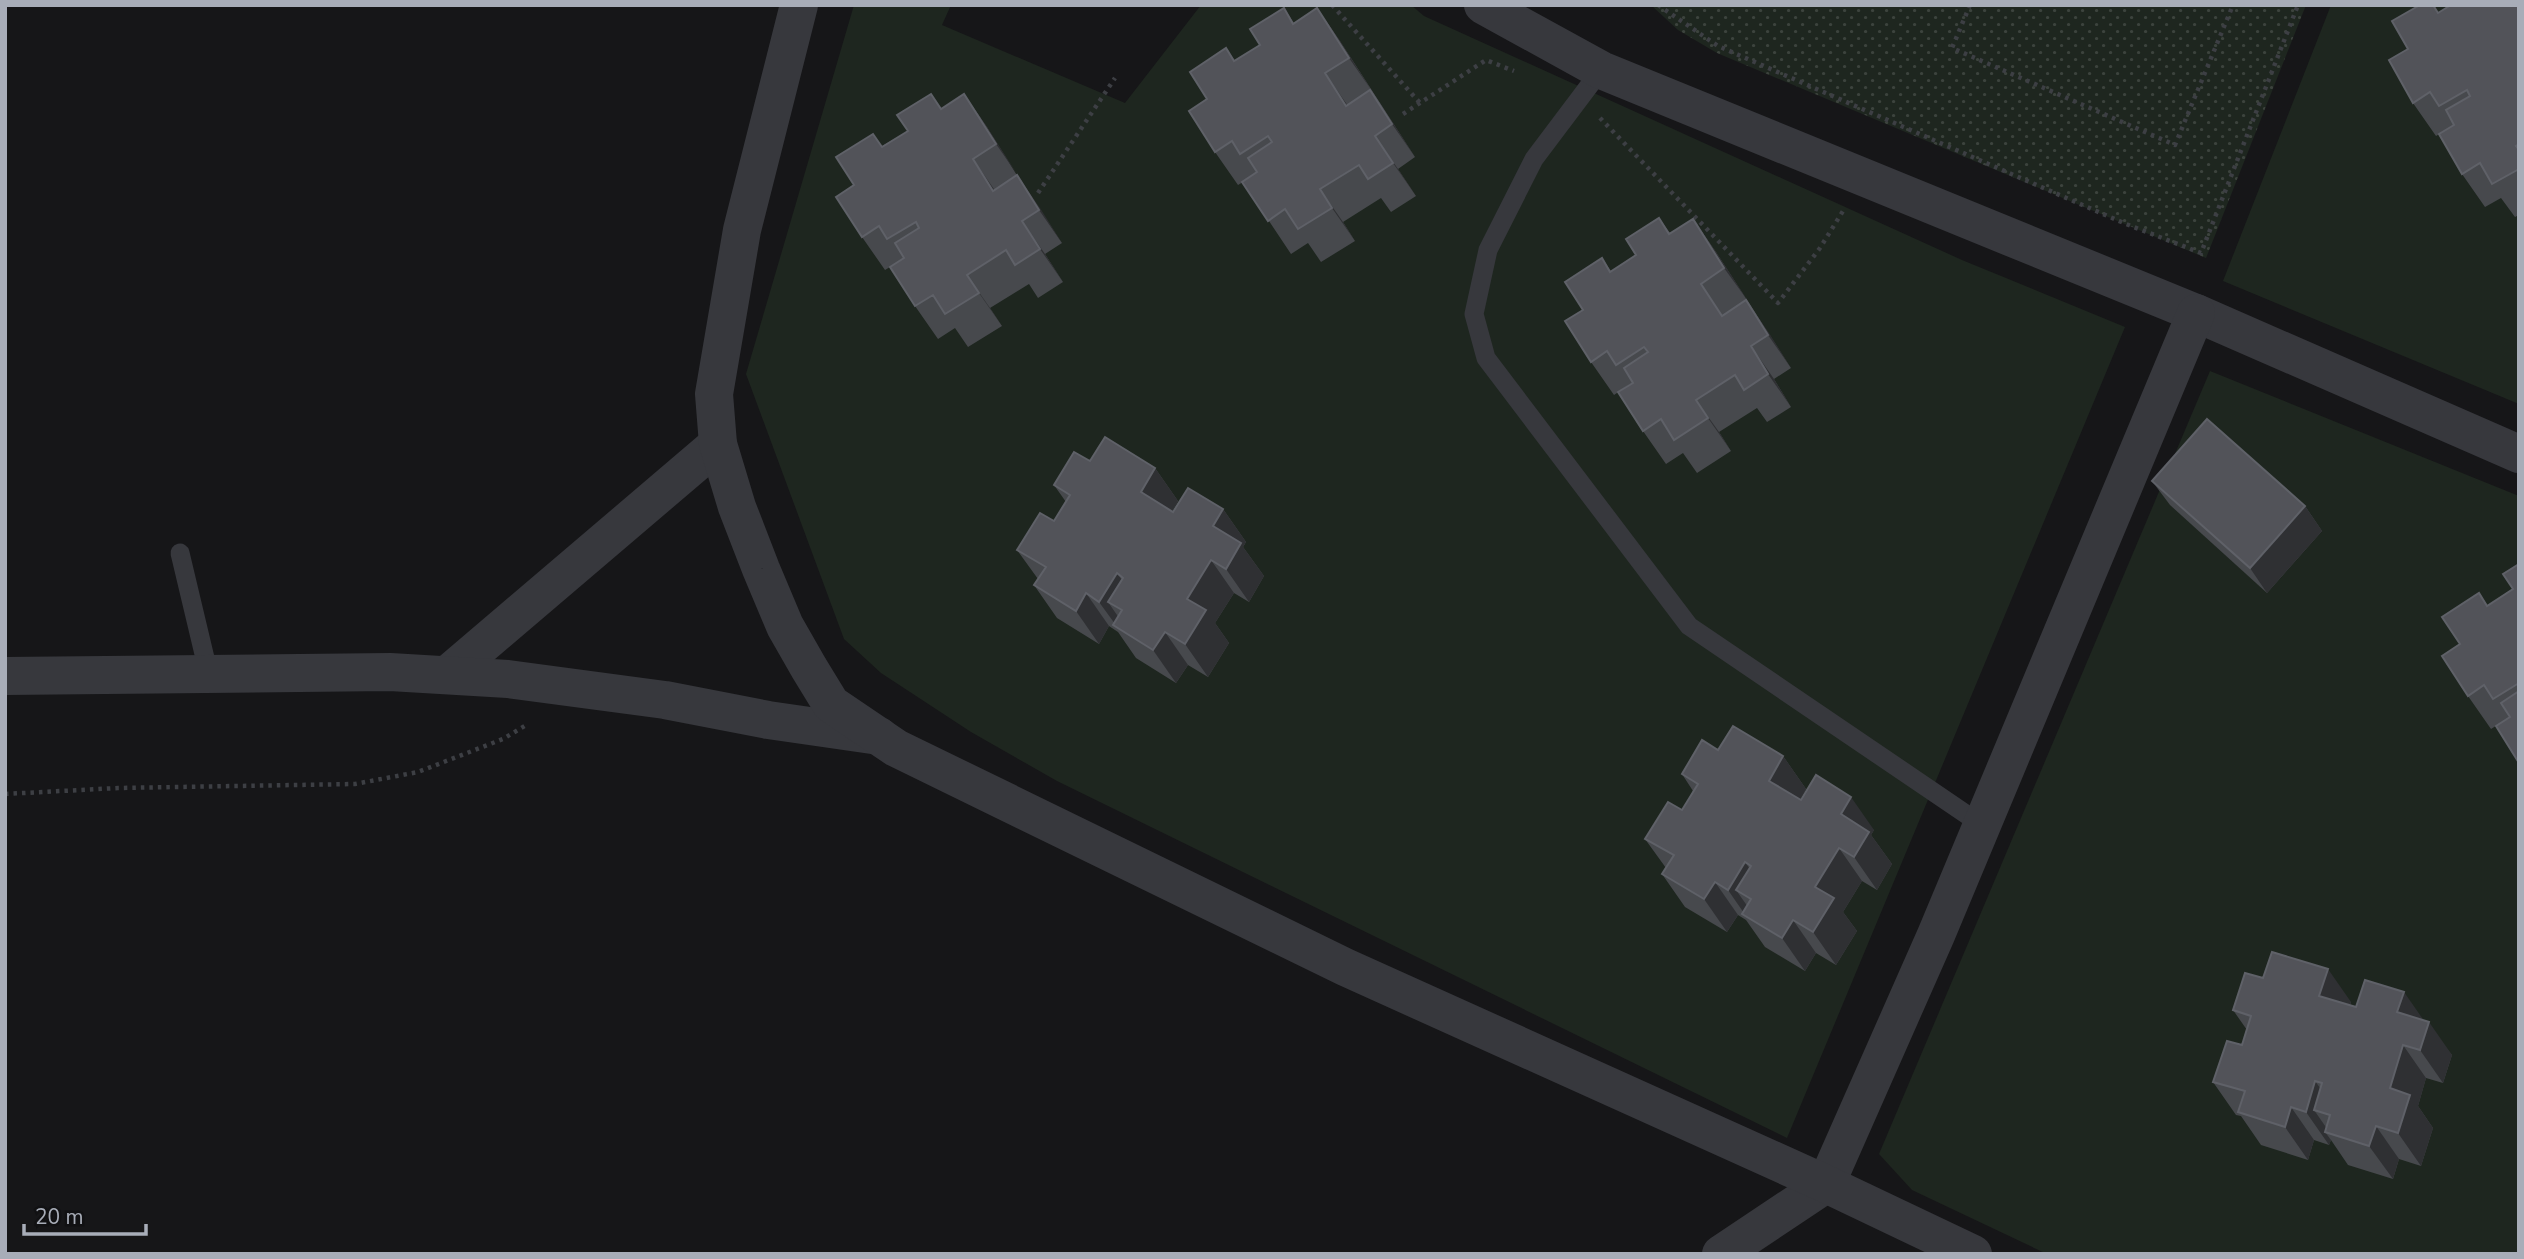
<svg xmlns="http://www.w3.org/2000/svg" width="2524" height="1259" font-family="'Nunito Sans',sans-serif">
	<defs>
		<pattern id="park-dots" width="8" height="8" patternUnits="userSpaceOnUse" patternTransform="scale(1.75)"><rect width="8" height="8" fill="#1e261f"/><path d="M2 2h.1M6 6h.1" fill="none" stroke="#3c433d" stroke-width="1.8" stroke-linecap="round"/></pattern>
	</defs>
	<rect width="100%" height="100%" fill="#161618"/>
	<g fill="#1e261f">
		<path d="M 854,5 L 951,5 L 942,25 L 1125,103 L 1201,5 L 1411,5 L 1424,16 L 1962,260 L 2125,327 L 1787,1138 L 1057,781 L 971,732 L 881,673 L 844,639 L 746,374 Z"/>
		<path d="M 2331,5 L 2519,5 L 2519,404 L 2223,281 Z"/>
		<path d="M 2210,371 L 2519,496 L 2519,1254 L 2047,1254 L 1912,1190 L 1879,1154 Z"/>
	</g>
	<path fill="url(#park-dots)" d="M 1651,5 L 2306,5 L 2206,258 L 1717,53 L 1678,30 Z"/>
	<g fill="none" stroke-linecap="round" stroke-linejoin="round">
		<g stroke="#3d3f44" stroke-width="4.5" stroke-dasharray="3.5 5" stroke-linecap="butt">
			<path d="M 1332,5 L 1420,103"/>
			<path d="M 1658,5 L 1718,46 L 2126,224 L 2201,253 L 2298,5"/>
			<path d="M 1970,5 L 1952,48 L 2175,145 L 2233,5"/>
			<path d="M 1403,114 L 1486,60 L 1514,71"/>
			<path d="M 1600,118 L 1778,303 L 1820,248 L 1843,211"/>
			<path d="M 1038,193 L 1115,78"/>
			<path d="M 5,794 L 118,788 L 355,784 L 418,772 L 503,739 L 528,724"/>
		</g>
		<g stroke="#37383d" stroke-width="19">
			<path d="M 1601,70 L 1534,159 L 1488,250 L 1474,314 L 1486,358 L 1689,626 L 1982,825"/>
			<path d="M 180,553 L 209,675"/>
		</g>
		<g stroke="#37383d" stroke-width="38">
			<path d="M 1483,5 L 1601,70 L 2196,313 L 2519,454"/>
			<path d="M 447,675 L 718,444"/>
			<path d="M 5,676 L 390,672 L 508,679 L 665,700 L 768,720 L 879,736"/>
			<path d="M 1721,1254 L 1826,1184 L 1936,935 L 2196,313"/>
		</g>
		<path stroke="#37383d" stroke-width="38" d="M 799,5 L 742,230 L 714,394 L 718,444 L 737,507 L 761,569 L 785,626 L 809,668 L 831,704 L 896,748 L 1345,967 L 1826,1184 L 1973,1254"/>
	</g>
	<g fill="#47494d">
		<path d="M 2519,5 L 2519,215 L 2515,217 L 2501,198 L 2485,207 L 2462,174 L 2453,126 L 2436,136 L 2413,103 L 2408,49 L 2439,12 Z"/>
		<path d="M 1284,8 L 1294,23 L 1317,8 L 1340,41 L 1415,157 L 1398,169 L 1416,196 L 1391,212 L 1381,198 L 1343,222 L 1355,241 L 1321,262 L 1308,243 L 1291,254 L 1243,182 L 1238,185 L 1215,152 L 1207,99 L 1226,48 L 1235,61 L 1260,45 Z"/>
		<path d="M 931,94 L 941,109 L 964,94 L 987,127 L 1018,177 L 1062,243 L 1045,254 L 1063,282 L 1038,298 L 1029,284 L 990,308 L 1002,326 L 968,347 L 955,328 L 938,339 L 915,306 L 890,267 L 885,270 L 862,237 L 854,185 L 882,146 L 908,131 Z"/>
		<path d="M 1659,218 L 1670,233 L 1693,219 L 1716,252 L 1791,368 L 1774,379 L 1791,407 L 1767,422 L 1757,408 L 1719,432 L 1731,451 L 1697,473 L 1683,453 L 1666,464 L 1643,431 L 1630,384 L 1614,395 L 1591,362 L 1583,310 L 1602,258 L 1611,271 L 1636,255 Z"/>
		<path d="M 1090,461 L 1155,468 L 1178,501 L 1172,511 L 1223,509 L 1246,542 L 1243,547 L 1264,576 L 1249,602 L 1234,593 L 1215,623 L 1229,643 L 1208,677 L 1188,665 L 1176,683 L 1136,658 L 1118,632 L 1109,626 L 1099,644 L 1057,618 L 1034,585 L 1038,579 L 1017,550 L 1054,521 L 1066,502 L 1054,485 Z"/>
		<path d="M 2152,481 L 2305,506 L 2322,531 L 2267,593 L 2170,505 Z"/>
		<path d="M 2519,564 L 2519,763 L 2507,719 L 2491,729 L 2468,696 L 2460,644 L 2479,593 L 2488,606 L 2513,589 Z"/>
		<path d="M 1718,750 L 1783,756 L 1806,789 L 1800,799 L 1874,830 L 1871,835 L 1892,864 L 1877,890 L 1862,881 L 1843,912 L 1857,931 L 1836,965 L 1816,953 L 1805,971 L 1765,947 L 1746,920 L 1738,915 L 1727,932 L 1685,907 L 1662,874 L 1666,868 L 1645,839 L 1682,810 L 1693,791 L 1682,774 Z"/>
		<path d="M 2263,978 L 2351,1002 L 2350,1005 L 2356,1007 L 2423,1020 L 2452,1055 L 2443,1083 L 2426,1078 L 2418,1106 L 2433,1128 L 2421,1166 L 2399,1159 L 2393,1179 L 2348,1165 L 2331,1140 L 2329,1145 L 2314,1140 L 2308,1160 L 2261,1145 L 2241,1116 L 2236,1115 L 2213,1082 L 2242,1045 L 2247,1030 L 2233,1010 Z"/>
	</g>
	<g fill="#2f3033">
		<path d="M 1317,8 L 1340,41 L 1372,91 L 1349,58 Z"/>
		<path d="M 1325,73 L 1348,106 L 1346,106 Z"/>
		<path d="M 1370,90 L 1393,123 L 1415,157 L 1392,124 Z"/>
		<path d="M 964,94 L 987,127 L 1019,177 L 996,144 Z"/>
		<path d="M 1375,136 L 1398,169 L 1416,196 L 1393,163 Z"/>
		<path d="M 973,159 L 996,192 L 993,191 Z"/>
		<path d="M 1017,175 L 1040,208 L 1062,243 L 1039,210 Z"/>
		<path d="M 1320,189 L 1343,222 L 1355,241 L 1332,208 Z"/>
		<path d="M 1693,219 L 1716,252 L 1748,301 L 1724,268 Z"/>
		<path d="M 1022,221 L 1045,254 L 1063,282 L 1040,249 Z"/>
		<path d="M 967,275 L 990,308 L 1002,326 L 979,293 Z"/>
		<path d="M 1746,300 L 1769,333 L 1791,368 L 1768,335 Z"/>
		<path d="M 1751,346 L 1774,379 L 1791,407 L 1768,374 Z"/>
		<path d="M 1696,400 L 1719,432 L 1731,451 L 1708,418 Z"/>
		<path d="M 1155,468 L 1178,501 L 1164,525 L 1141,492 Z"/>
		<path d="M 2305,506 L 2322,531 L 2267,593 L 2250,568 Z"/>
		<path d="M 1223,509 L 1246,542 L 1243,547 L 1264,576 L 1249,602 L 1226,569 L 1213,526 Z"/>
		<path d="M 1211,560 L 1234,593 L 1215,623 L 1229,643 L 1208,677 L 1185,644 L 1187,599 Z"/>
		<path d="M 1117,573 L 1140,606 L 1122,610 L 1108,602 L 1126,628 L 1118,628 L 1099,602 Z"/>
		<path d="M 1086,593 L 1109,626 L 1099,644 L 1076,611 Z"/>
		<path d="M 1165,632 L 1188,665 L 1176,683 L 1153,650 Z"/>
		<path d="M 1783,756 L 1806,789 L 1792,814 L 1769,781 Z"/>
		<path d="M 1851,797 L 1874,830 L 1871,835 L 1892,864 L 1877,890 L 1854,857 L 1841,814 Z"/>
		<path d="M 1839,848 L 1862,881 L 1843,912 L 1857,931 L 1836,965 L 1813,932 L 1815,887 Z"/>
		<path d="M 1745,862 L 1768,895 L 1751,899 L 1736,890 L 1755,917 L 1746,916 L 1728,890 Z"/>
		<path d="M 1715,882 L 1738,915 L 1727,932 L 1704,899 Z"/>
		<path d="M 1793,920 L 1816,953 L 1805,971 L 1782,938 Z"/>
		<path d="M 2328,969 L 2351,1002 L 2342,1029 L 2319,996 Z"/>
		<path d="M 2404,992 L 2427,1025 L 2397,1012 Z"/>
		<path d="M 2429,1022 L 2452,1055 L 2443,1083 L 2420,1050 Z"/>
		<path d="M 2403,1045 L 2426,1078 L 2418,1106 L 2433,1128 L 2421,1166 L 2398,1133 L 2390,1088 Z"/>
		<path d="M 2315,1081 L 2339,1114 L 2330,1115 L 2314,1110 L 2330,1133 L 2325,1132 L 2331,1140 L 2329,1145 L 2306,1112 Z"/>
		<path d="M 2291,1107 L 2314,1140 L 2308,1160 L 2285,1127 Z"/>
		<path d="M 2376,1126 L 2399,1159 L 2393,1179 L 2369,1146 Z"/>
	</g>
	<g fill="#525359" stroke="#5f6168" stroke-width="2">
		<path d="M 2420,5 L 2433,5 L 2438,13 L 2451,5 L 2519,5 L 2519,144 L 2516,146 L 2519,150 L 2519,169 L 2492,184 L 2480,163 L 2462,174 L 2439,134 L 2454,125 L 2446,110 L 2470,96 L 2467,90 L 2439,106 L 2430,92 L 2413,103 L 2389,60 L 2408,49 L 2392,21 Z"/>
		<path d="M 1284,8 L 1293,24 L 1317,8 L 1349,58 L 1325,73 L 1346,106 L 1370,90 L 1392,124 L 1375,136 L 1393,163 L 1368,179 L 1359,165 L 1320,189 L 1332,208 L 1298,229 L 1285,209 L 1268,221 L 1242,182 L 1257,172 L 1248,158 L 1272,142 L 1268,136 L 1240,154 L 1232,141 L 1215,152 L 1189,111 L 1207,99 L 1190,72 L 1226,48 L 1234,61 L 1260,45 L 1250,29 Z"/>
		<path d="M 931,94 L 941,109 L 964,94 L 996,144 L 973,159 L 993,191 L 1017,175 L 1039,210 L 1022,221 L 1040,249 L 1015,265 L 1006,250 L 967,275 L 979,293 L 945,314 L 933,295 L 915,306 L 890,267 L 904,258 L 895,243 L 919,228 L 916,222 L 887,239 L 879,226 L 862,237 L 836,197 L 854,185 L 836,157 L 873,134 L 882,147 L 908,131 L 897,115 Z"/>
		<path d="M 1659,218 L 1669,234 L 1693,219 L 1724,268 L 1701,284 L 1722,316 L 1746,300 L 1768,335 L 1751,346 L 1768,374 L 1744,390 L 1735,375 L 1696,400 L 1708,418 L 1674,440 L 1661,419 L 1643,431 L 1618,392 L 1633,383 L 1624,368 L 1648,352 L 1644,347 L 1616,365 L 1607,351 L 1591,362 L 1565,321 L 1583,310 L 1565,282 L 1602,258 L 1610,272 L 1636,255 L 1626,239 Z"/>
		<path d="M 2207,419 L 2305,506 L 2250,568 L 2152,481 Z"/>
		<path d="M 1105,437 L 1155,468 L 1141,492 L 1173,512 L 1188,488 L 1223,509 L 1213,526 L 1241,543 L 1226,569 L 1211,560 L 1187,599 L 1206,610 L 1185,644 L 1165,632 L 1153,650 L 1113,625 L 1122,610 L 1108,602 L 1123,578 L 1117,573 L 1099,602 L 1086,593 L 1076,611 L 1034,585 L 1046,567 L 1017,550 L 1040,513 L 1054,521 L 1070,495 L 1054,485 L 1074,452 L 1090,461 Z"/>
		<path d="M 2519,564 L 2519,683 L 2493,699 L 2484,685 L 2468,696 L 2442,656 L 2460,644 L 2442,617 L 2479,593 L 2487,606 L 2513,589 L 2503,574 Z"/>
		<path d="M 2519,691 L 2519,763 L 2496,726 L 2510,717 L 2501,703 Z"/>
		<path d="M 1733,726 L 1783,756 L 1769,781 L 1801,800 L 1816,775 L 1851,797 L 1841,814 L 1869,832 L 1854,857 L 1839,848 L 1815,887 L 1834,898 L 1813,932 L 1793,920 L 1782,938 L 1742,914 L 1751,899 L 1736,890 L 1751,866 L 1745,862 L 1728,890 L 1715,882 L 1704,899 L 1662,874 L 1674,855 L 1645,839 L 1668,802 L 1682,810 L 1698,784 L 1682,774 L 1702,740 L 1718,750 Z"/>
		<path d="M 2272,952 L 2328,969 L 2319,996 L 2356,1007 L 2365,980 L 2404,992 L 2397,1012 L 2429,1022 L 2420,1050 L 2403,1045 L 2390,1088 L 2410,1095 L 2398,1133 L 2376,1126 L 2369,1146 L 2325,1132 L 2330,1115 L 2314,1110 L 2322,1083 L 2315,1081 L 2306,1112 L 2291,1107 L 2285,1127 L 2238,1112 L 2245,1091 L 2213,1082 L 2227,1041 L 2242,1045 L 2251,1016 L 2233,1010 L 2245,973 L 2263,978 Z"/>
	</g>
	<rect width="2524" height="1259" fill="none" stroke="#a8adb8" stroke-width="14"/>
	<path d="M24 1224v10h122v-10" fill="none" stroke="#a8adb8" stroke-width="3.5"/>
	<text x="35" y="1224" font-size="21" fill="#a8adb8" stroke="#111113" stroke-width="5" paint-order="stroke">20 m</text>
</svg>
